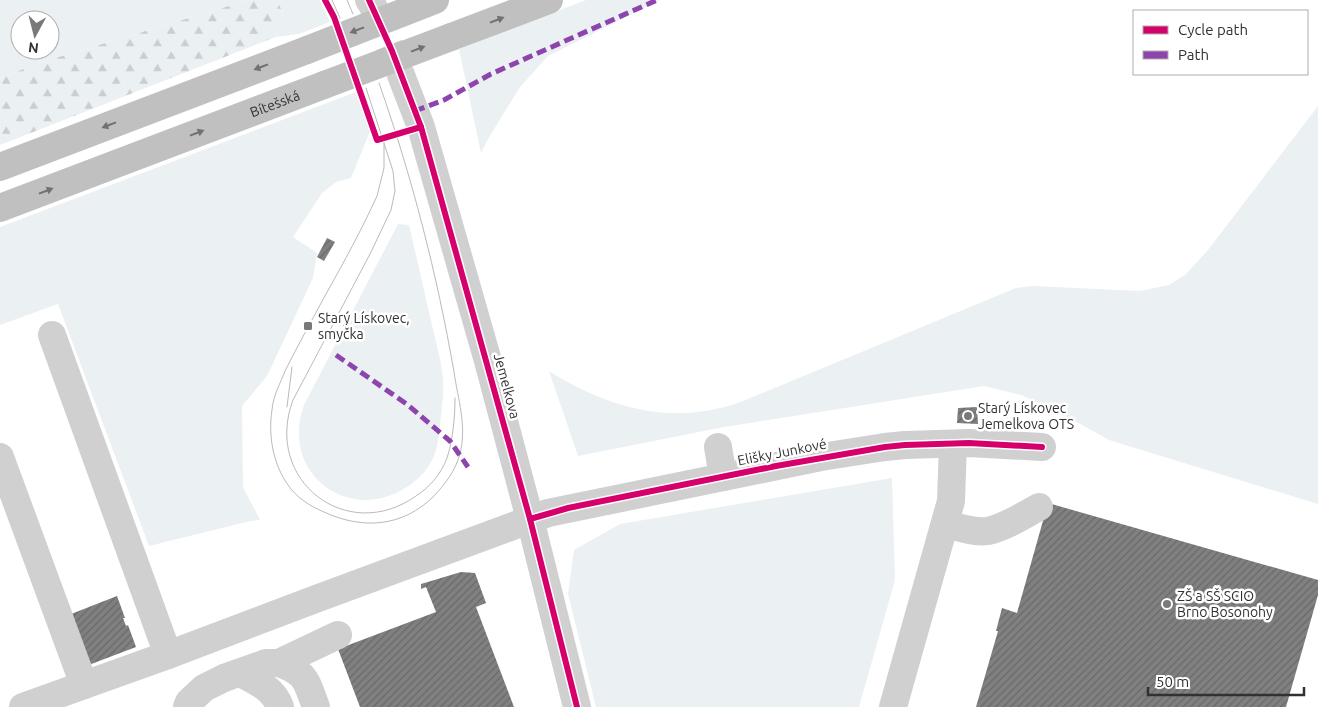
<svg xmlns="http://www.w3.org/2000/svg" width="1318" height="707" font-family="Ubuntu,sans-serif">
	<defs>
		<pattern id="forest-firs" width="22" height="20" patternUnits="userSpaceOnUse" patternTransform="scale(1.25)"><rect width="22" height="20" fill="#ebf0f2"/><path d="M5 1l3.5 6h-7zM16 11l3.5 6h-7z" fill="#caced0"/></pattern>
		<pattern id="building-hatch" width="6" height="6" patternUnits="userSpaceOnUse" patternTransform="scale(1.25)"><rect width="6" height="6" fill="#808080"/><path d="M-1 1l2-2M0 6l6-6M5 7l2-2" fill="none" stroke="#696969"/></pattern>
	</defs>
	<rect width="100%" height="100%" fill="#fff"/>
	<g fill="#ebf0f2" fill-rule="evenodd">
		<path d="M 0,0 L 249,0 L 39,63 L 0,78 ZM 20,20 L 50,20 L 50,50 L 20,50 Z"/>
		<path d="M 277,0 L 320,0 L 330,22 L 299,34 L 276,37 L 283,13 Z"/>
		<path d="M 586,0 L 660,0 L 548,56 L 520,87 L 488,139 L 481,153 L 459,49 Z"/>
		<path d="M 356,92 L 371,129 L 351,178 L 336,182 L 322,193 L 293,237 L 317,253 L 313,278 L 267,376 L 242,406 L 243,487 L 260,520 L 250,521 L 149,546 L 58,304 L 0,325 L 0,227 Z"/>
		<path d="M 1318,106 L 1318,504 L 1109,440 L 1062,414 L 1021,395 L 984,386 L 724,427 L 578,456 L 549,371 C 610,409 674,427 743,401 L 1016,288 L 1033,286 L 1140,291 L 1169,285 L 1185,275 L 1208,250 Z"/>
		<path d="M 398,224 L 409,225 C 417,258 424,292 432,325 C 436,343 442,362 443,381 C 444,392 442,404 441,415 C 440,427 439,441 435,453 C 431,466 421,477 410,485 C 350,527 279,474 304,405 Z"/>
		<path d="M 892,478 L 895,580 L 859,707 L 596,707 L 568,594 L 574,550 L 620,524 Z"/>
	</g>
	<path fill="url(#forest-firs)" d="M 249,0 L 277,0 L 283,13 L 276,37 L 0,145 L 0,78 L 39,63 Z"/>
	<g fill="url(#building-hatch)">
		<path d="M 327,238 L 335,242 L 324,261 L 317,257 Z"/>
		<path d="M 977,407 L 978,424 L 957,423 L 958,408 Z"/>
		<path d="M 1048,503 L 1318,580 L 1318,595 L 1286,707 L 976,707 L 998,631 L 996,631 L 1002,608 L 1017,613 Z"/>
		<path d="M 461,572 L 475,573 L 486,603 L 476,607 L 514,707 L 360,707 L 338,649 L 436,612 L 426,587 L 421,589 L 421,584 Z"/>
		<path d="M 117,596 L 125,618 L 123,618 L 126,626 L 128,625 L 136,647 L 86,666 L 66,616 Z"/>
	</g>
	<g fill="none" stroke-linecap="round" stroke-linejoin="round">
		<path stroke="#d6d6d6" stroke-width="28" stroke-dasharray="28 14" stroke-linecap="butt" d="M 373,6 L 401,75"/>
		<g stroke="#d0d0d0" stroke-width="28">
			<path d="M 369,0 L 373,6"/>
			<path d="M 401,75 L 421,127 L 488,361 L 530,519 L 577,707"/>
			<path d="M 52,335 L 168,655"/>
			<path d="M 718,447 L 723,477"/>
			<path d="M 0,457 L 84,685"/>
			<path d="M 945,524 C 958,527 975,533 988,531 C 1006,527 1024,515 1039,507"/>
			<path d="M 279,663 C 307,673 306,681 316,707"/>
			<path d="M 240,673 C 256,681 274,689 280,707"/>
			<path d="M 23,707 L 168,655 L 313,600 L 548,513 L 821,457 L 885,447 L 905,445 L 969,443 L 1042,447"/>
			<path d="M 187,707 L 189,702 L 204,688 L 224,678 L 266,663 L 279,663 L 338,635"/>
			<path d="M 893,707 L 951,501 L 953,444"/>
		</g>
		<g stroke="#c0c0c0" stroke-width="28">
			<path d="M 451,37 L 549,0"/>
			<path d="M 0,167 L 307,50"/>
			<path id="s1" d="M 0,208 L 324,85"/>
		</g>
		<g stroke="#bababa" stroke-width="1">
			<path d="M 332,0 L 340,18"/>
			<path d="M 347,0 L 353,14"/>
			<path d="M 379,83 C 412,177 437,274 454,372 C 458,400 467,425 460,454 C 455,471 446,483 434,496 C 403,527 363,530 324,512 C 310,506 297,498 288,485 C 273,464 268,435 272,410 C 273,396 280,384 285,371 C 298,345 312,320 326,294 C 344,262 362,229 377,196 L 384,168 L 384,142"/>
			<path d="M 366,88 L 393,171 L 395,191 L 391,210 L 370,254 L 293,400 C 263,480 347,545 416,496 C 430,487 441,474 447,458 C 453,440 455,416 455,398"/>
			<path d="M 287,407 L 292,367"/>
		</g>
		<g stroke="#c0c0c0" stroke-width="28">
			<path d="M 307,50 L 435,0"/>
			<path d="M 324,85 L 451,37"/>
		</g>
		<g stroke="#8e44ad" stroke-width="5" stroke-dasharray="10 5" stroke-linecap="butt">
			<path d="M 415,111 L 444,100 L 491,74 L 657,0"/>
			<path d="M 336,355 L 408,405 L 450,441 L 468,467"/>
		</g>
		<g stroke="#fff" stroke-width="9">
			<g id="cycleway">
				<path d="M 325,0 L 334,17 L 377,140 L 421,127"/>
				<path d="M 369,0 L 392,51 L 421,127 L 530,519 L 577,707"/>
				<path d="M 530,519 L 568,508 L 776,466 L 885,447 L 905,445 L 969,443 L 1042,447"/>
			</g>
		</g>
		<use href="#cycleway" stroke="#d6006c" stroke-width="6"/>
	</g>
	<defs><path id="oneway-solid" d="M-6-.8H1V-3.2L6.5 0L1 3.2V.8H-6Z" transform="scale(1.25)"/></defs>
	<g fill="#717171">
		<use href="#oneway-solid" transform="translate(497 20) rotate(-21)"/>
		<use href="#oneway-solid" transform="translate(357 30) rotate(159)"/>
		<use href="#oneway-solid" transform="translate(418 49) rotate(-21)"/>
		<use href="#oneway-solid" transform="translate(261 67) rotate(159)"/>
		<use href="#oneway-solid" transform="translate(109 125) rotate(159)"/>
		<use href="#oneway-solid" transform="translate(197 133) rotate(-21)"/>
		<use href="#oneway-solid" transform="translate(46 191) rotate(-21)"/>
	</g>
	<g fill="#797979" stroke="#fff" stroke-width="2">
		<rect x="303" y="321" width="10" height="10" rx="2.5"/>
		<circle cx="968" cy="416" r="5"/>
		<circle cx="1167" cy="604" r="5"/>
	</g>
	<g text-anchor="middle" stroke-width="5" stroke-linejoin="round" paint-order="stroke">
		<g font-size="14" fill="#313131" stroke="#fff">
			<text dy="5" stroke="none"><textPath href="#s1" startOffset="294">Bítešská</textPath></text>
			<text transform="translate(507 386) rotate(75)" y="5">Jemelkova</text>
			<text transform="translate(782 452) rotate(-11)" y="5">Elišky Junkové</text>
		</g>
		<g font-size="14" fill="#313131" stroke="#fff" text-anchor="start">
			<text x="318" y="323">Starý Lískovec,<tspan x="318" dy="16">smyčka</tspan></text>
			<text x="978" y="413">Starý Lískovec<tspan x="978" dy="16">Jemelkova OTS</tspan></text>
			<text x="1177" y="601">ZŠ a SŠ SCIO<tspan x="1177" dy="16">Brno Bosonohy</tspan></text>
		</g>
	</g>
	<rect x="1133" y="10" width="175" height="65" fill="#ffffff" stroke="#adadad"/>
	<rect x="1143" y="26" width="25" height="8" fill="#d6006c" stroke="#adadad"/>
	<text x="1178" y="35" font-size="15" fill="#313131">Cycle path</text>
	<rect x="1143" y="51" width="25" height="8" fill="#8e44ad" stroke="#adadad"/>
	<text x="1178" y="60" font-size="15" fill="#313131">Path</text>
	<g transform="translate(35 35) rotate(187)"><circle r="24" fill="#ffffff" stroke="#adadad"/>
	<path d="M0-4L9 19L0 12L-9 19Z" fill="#797979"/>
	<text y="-8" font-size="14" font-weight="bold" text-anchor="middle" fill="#313131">N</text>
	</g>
	<path d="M1148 687v8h156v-8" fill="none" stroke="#313131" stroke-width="2.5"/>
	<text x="1156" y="687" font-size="15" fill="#313131" stroke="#ffffff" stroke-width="4" paint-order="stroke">50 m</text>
</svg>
